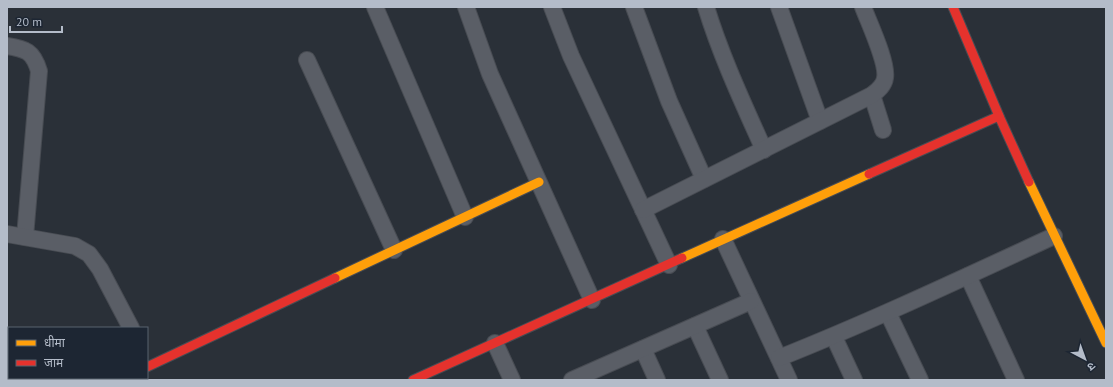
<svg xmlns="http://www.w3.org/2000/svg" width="1113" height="387" font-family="'PT Sans','Noto Sans Devanagari',sans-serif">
	<rect width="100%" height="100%" fill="#2a3038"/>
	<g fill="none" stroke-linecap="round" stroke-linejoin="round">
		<g stroke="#484c53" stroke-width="18">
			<g id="street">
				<path d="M 375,7 L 465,217"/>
				<path d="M 466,7 L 490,74 L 592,300"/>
				<path d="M 552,7 L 571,56 L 669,265"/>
				<path d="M 634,7 L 669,101 L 704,179"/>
				<path d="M 706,7 C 721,56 743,103 764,150"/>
				<path d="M 779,7 L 820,121"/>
				<path d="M 7,46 C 26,49 33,51 39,71 L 25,237"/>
				<path d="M 307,60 L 394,250"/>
				<path d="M 872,95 L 883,130"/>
				<path d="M 643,210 L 872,95 C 877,91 884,86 885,78 C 888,63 869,23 863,7"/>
				<path d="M 7,234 L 75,246 L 89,254 L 100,269 L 131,328"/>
				<path d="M 723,239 L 789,380"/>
				<path d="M 968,276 L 1016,380"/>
				<path d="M 888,313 L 920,380"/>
				<path d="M 695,326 L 720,380"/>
				<path d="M 834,337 L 854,380"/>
				<path d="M 495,343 L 512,380"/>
				<path d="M 643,349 L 657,380"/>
				<path d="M 779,358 C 872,321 963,278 1054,236"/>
				<path d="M 7,378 L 9,380"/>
				<path d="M 119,380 L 123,378"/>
				<path d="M 572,380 L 751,301"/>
			</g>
		</g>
		<g stroke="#484c53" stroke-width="11">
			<g id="slow">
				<path d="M 1029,182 L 1106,343"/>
				<path d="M 682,258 L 869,174"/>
				<path d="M 335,278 L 539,182"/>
			</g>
		</g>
		<g stroke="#484c53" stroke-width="11">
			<g id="jam">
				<path d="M 953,7 L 999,116 L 1029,182"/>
				<path d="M 869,174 L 999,116"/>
				<path d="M 147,367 L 335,278"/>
				<path d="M 413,380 L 682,258"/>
			</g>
		</g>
		<use href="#street" stroke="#5a5e66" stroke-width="16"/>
		<use href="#slow" stroke="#ff9f0a" stroke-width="9"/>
		<use href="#jam" stroke="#e5322d" stroke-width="9"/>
	</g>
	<rect width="1113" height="387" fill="none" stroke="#b4bcc9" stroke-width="16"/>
	<rect x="8" y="327" width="140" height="52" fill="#1d2633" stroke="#59626f"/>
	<rect x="16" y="340" width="20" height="6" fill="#ff9f0a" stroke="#59626f"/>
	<text x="44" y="347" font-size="12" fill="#b4bcc9">धीमा</text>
	<rect x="16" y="360" width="20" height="6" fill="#e5322d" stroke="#59626f"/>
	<text x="44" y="367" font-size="12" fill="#b4bcc9">जाम</text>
	<g transform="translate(1085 359) rotate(139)" stroke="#1d2633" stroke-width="3" paint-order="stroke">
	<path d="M0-3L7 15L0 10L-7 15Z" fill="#b4bcc9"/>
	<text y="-6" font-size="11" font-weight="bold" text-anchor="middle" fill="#b4bcc9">उ</text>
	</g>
	<path d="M10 26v6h52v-6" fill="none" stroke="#b4bcc9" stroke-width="2"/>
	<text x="16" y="26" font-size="12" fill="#b4bcc9" stroke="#1d2633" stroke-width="3" paint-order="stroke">20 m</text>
</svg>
